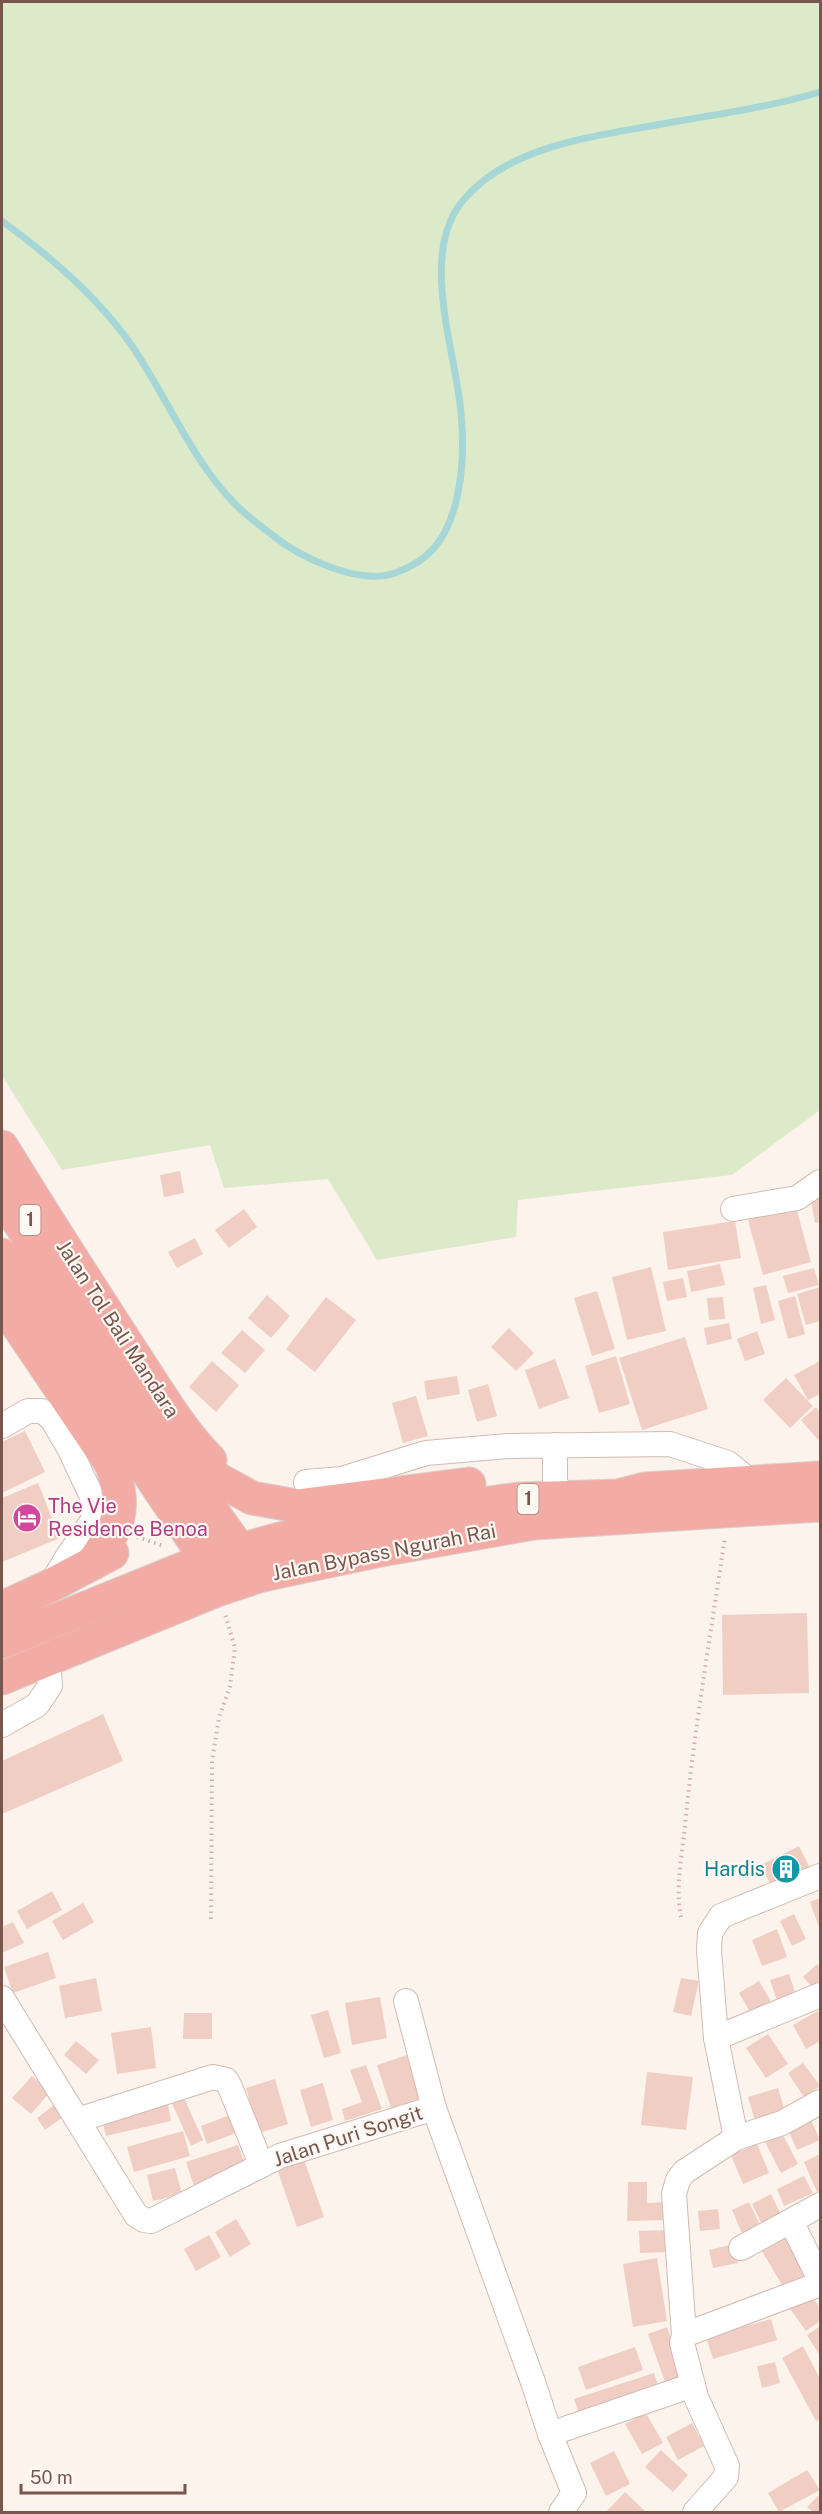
<svg xmlns="http://www.w3.org/2000/svg" width="822" height="2514" font-family="'Public Sans',sans-serif">
	<rect width="100%" height="100%" fill="#fcf3ec"/>
	<path fill="#ddeaca" d="M 2,2 L 820,2 L 820,1110 L 732,1175 L 518,1200 L 516,1237 L 377,1260 L 328,1179 L 224,1188 L 210,1145 L 62,1170 L 2,1076 Z"/>
	<g fill="none" stroke-linecap="round" stroke-linejoin="round">
		<path stroke="#a6d7d6" stroke-width="7" d="M 2,221 C 50,256 98,297 132,346 C 167,397 191,459 235,504 C 246,515 259,525 271,534 C 299,557 359,586 395,573 C 429,561 445,541 455,506 C 463,476 464,444 461,413 C 456,351 417,251 465,198 C 511,146 591,137 656,125 C 711,115 767,108 820,92"/>
	</g>
	<g fill="#f1cec4">
		<path d="M 180,1171 L 184,1193 L 164,1197 L 160,1175 Z"/>
		<path d="M 820,1198 L 820,1222 L 815,1223 L 811,1199 Z"/>
		<path d="M 796,1207 L 811,1262 L 763,1275 L 748,1220 Z"/>
		<path d="M 244,1209 L 257,1227 L 229,1248 L 215,1230 Z"/>
		<path d="M 735,1221 L 741,1258 L 668,1270 L 663,1232 Z"/>
		<path d="M 195,1238 L 203,1254 L 177,1268 L 168,1252 Z"/>
		<path d="M 720,1264 L 725,1285 L 691,1292 L 687,1271 Z"/>
		<path d="M 651,1267 L 666,1331 L 627,1340 L 612,1277 Z"/>
		<path d="M 814,1268 L 819,1285 L 788,1293 L 783,1276 Z"/>
		<path d="M 683,1278 L 687,1297 L 667,1301 L 663,1282 Z"/>
		<path d="M 766,1285 L 775,1320 L 761,1324 L 753,1288 Z"/>
		<path d="M 820,1287 L 820,1321 L 806,1325 L 797,1294 Z"/>
		<path d="M 597,1291 L 615,1349 L 592,1356 L 574,1298 Z"/>
		<path d="M 267,1295 L 290,1316 L 271,1338 L 248,1318 Z"/>
		<path d="M 795,1296 L 805,1334 L 788,1339 L 778,1301 Z"/>
		<path d="M 326,1297 L 356,1320 L 315,1372 L 286,1349 Z"/>
		<path d="M 723,1297 L 725,1319 L 709,1320 L 707,1298 Z"/>
		<path d="M 729,1323 L 732,1339 L 707,1345 L 704,1328 Z"/>
		<path d="M 509,1328 L 534,1353 L 516,1371 L 491,1347 Z"/>
		<path d="M 242,1330 L 265,1350 L 245,1373 L 221,1353 Z"/>
		<path d="M 757,1331 L 765,1354 L 745,1361 L 737,1339 Z"/>
		<path d="M 685,1337 L 708,1409 L 642,1430 L 619,1358 Z"/>
		<path d="M 616,1356 L 630,1404 L 599,1413 L 585,1366 Z"/>
		<path d="M 555,1359 L 569,1398 L 539,1409 L 525,1370 Z"/>
		<path d="M 212,1361 L 239,1385 L 216,1412 L 189,1387 Z"/>
		<path d="M 820,1361 L 820,1394 L 808,1400 L 794,1375 Z"/>
		<path d="M 457,1376 L 460,1394 L 427,1400 L 424,1381 Z"/>
		<path d="M 786,1378 L 813,1406 L 790,1428 L 763,1400 Z"/>
		<path d="M 488,1384 L 497,1416 L 477,1422 L 468,1390 Z"/>
		<path d="M 416,1396 L 428,1436 L 403,1443 L 392,1403 Z"/>
		<path d="M 816,1407 L 820,1413 L 820,1442 L 801,1420 Z"/>
		<path d="M 25,1431 L 45,1472 L 2,1493 L 2,1442 Z"/>
		<path d="M 38,1483 L 60,1538 L 2,1562 L 2,1498 Z"/>
		<path d="M 807,1613 L 809,1693 L 723,1695 L 722,1615 Z"/>
		<path d="M 103,1714 L 123,1761 L 2,1814 L 2,1761 Z"/>
		<path d="M 799,1846 L 812,1872 L 774,1892 L 761,1865 Z"/>
		<path d="M 52,1891 L 62,1910 L 27,1929 L 17,1911 Z"/>
		<path d="M 820,1898 L 820,1930 L 810,1902 Z"/>
		<path d="M 83,1903 L 94,1922 L 63,1940 L 52,1921 Z"/>
		<path d="M 794,1914 L 806,1939 L 792,1946 L 780,1921 Z"/>
		<path d="M 13,1922 L 24,1943 L 2,1953 L 2,1927 Z"/>
		<path d="M 777,1929 L 787,1957 L 762,1966 L 752,1940 Z"/>
		<path d="M 48,1952 L 56,1978 L 13,1993 L 4,1967 Z"/>
		<path d="M 817,1964 L 820,1968 L 820,1981 L 813,1988 L 803,1977 Z"/>
		<path d="M 789,1974 L 796,1995 L 777,2001 L 770,1980 Z"/>
		<path d="M 96,1978 L 102,2011 L 65,2018 L 59,1986 Z"/>
		<path d="M 681,1978 L 699,1981 L 691,2016 L 673,2012 Z"/>
		<path d="M 759,1981 L 773,2005 L 753,2017 L 739,1993 Z"/>
		<path d="M 380,1997 L 387,2038 L 352,2045 L 345,2003 Z"/>
		<path d="M 328,2010 L 341,2053 L 324,2058 L 311,2015 Z"/>
		<path d="M 818,2011 L 820,2015 L 820,2041 L 806,2049 L 793,2025 Z"/>
		<path d="M 184,2013 L 212,2013 L 212,2039 L 183,2039 Z"/>
		<path d="M 151,2027 L 156,2068 L 117,2074 L 111,2033 Z"/>
		<path d="M 768,2034 L 788,2064 L 766,2078 L 746,2048 Z"/>
		<path d="M 76,2041 L 99,2060 L 86,2074 L 64,2055 Z"/>
		<path d="M 407,2055 L 421,2098 L 391,2108 L 377,2065 Z"/>
		<path d="M 803,2063 L 820,2086 L 804,2097 L 788,2073 Z"/>
		<path d="M 366,2065 L 382,2109 L 345,2121 L 342,2109 L 362,2102 L 350,2070 Z"/>
		<path d="M 647,2072 L 693,2077 L 686,2130 L 641,2125 Z"/>
		<path d="M 32,2076 L 50,2092 L 31,2114 L 12,2098 Z"/>
		<path d="M 275,2079 L 288,2124 L 259,2133 L 246,2088 Z"/>
		<path d="M 323,2083 L 333,2120 L 311,2127 L 300,2090 Z"/>
		<path d="M 778,2088 L 786,2115 L 756,2124 L 748,2097 Z"/>
		<path d="M 184,2098 L 203,2140 L 191,2146 L 172,2103 Z"/>
		<path d="M 54,2105 L 63,2117 L 45,2130 L 37,2118 Z"/>
		<path d="M 168,2105 L 171,2121 L 106,2136 L 102,2120 Z"/>
		<path d="M 238,2112 L 244,2130 L 207,2144 L 201,2126 Z"/>
		<path d="M 811,2120 L 820,2140 L 797,2150 L 788,2130 Z"/>
		<path d="M 183,2131 L 190,2156 L 134,2172 L 127,2147 Z"/>
		<path d="M 782,2133 L 798,2164 L 781,2173 L 765,2142 Z"/>
		<path d="M 757,2144 L 769,2173 L 743,2184 L 731,2155 Z"/>
		<path d="M 238,2145 L 246,2168 L 194,2186 L 186,2162 Z"/>
		<path d="M 820,2154 L 820,2191 L 817,2192 L 804,2162 Z"/>
		<path d="M 303,2157 L 324,2217 L 297,2227 L 276,2166 Z"/>
		<path d="M 175,2168 L 182,2194 L 153,2201 L 147,2175 Z"/>
		<path d="M 804,2176 L 813,2193 L 784,2206 L 777,2189 Z"/>
		<path d="M 628,2182 L 647,2182 L 647,2203 L 668,2202 L 668,2220 L 627,2221 Z"/>
		<path d="M 771,2194 L 782,2217 L 763,2226 L 752,2204 Z"/>
		<path d="M 749,2202 L 760,2225 L 742,2233 L 732,2210 Z"/>
		<path d="M 718,2209 L 720,2229 L 700,2231 L 698,2211 Z"/>
		<path d="M 236,2219 L 251,2244 L 230,2257 L 215,2232 Z"/>
		<path d="M 667,2230 L 668,2252 L 640,2253 L 639,2231 Z"/>
		<path d="M 209,2235 L 221,2257 L 196,2271 L 184,2249 Z"/>
		<path d="M 783,2235 L 808,2276 L 785,2290 L 760,2248 Z"/>
		<path d="M 734,2244 L 738,2263 L 713,2268 L 709,2250 Z"/>
		<path d="M 657,2258 L 667,2321 L 633,2327 L 623,2264 Z"/>
		<path d="M 809,2292 L 820,2308 L 820,2321 L 806,2331 L 788,2306 Z"/>
		<path d="M 771,2319 L 777,2340 L 713,2359 L 706,2337 Z"/>
		<path d="M 820,2326 L 820,2353 L 819,2354 L 807,2335 Z"/>
		<path d="M 667,2327 L 684,2375 L 665,2382 L 648,2334 Z"/>
		<path d="M 803,2346 L 820,2379 L 820,2419 L 816,2421 L 782,2358 Z"/>
		<path d="M 635,2347 L 643,2370 L 586,2390 L 578,2367 Z"/>
		<path d="M 775,2362 L 780,2383 L 762,2388 L 757,2366 Z"/>
		<path d="M 654,2373 L 661,2394 L 581,2420 L 574,2399 Z"/>
		<path d="M 646,2413 L 663,2443 L 642,2454 L 625,2424 Z"/>
		<path d="M 692,2423 L 704,2446 L 678,2460 L 666,2437 Z"/>
		<path d="M 661,2450 L 688,2475 L 673,2492 L 645,2467 Z"/>
		<path d="M 614,2451 L 630,2484 L 606,2496 L 590,2463 Z"/>
		<path d="M 807,2470 L 820,2490 L 779,2512 L 768,2493 Z"/>
		<path d="M 625,2492 L 646,2512 L 606,2512 Z"/>
		<path d="M 820,2494 L 820,2512 L 813,2512 L 807,2507 Z"/>
	</g>
	<g fill="none" stroke-linecap="round" stroke-linejoin="round">
		<g stroke="#d1bbb3" stroke-width="26">
			<g id="minor">
				<path d="M 733,1209 L 797,1198 L 820,1182"/>
				<path d="M 2,1426 L 28,1411 L 42,1411 L 52,1419 L 69,1448 L 94,1501 L 93,1520 L 68,1556 L 49,1588"/>
				<path d="M 555,1445 L 555,1480 L 559,1498"/>
				<path d="M 306,1482 L 342,1479 L 426,1453 L 508,1446 L 670,1444 L 728,1463 L 751,1482"/>
				<path d="M 2,1725 L 37,1705 L 50,1686 L 48,1659"/>
				<path d="M 2,1998 L 136,2215 L 144,2220 L 151,2221 L 280,2156 L 434,2108 L 533,2382 L 550,2434 L 574,2493 L 561,2512"/>
				<path d="M 406,2001 L 434,2108"/>
				<path d="M 716,2038 L 820,1995"/>
				<path d="M 78,2120 L 213,2077 L 226,2080 L 230,2087 L 261,2164"/>
				<path d="M 736,2138 L 716,2038 L 709,1950 L 710,1933 L 721,1916 L 820,1876"/>
				<path d="M 791,2221 L 820,2280"/>
				<path d="M 741,2248 L 820,2205"/>
				<path d="M 684,2335 L 820,2284"/>
				<path d="M 550,2434 L 693,2385"/>
				<path d="M 695,2512 L 726,2477 L 727,2466 L 696,2397 L 682,2343 L 684,2335 L 674,2194 L 678,2180 L 684,2172 L 736,2138 L 782,2123 L 820,2102"/>
			</g>
		</g>
		<g stroke="#d9d0cd" stroke-width="35">
			<g id="highway">
				<path d="M 2,1147 C 44,1216 88,1284 132,1352 C 156,1388 179,1429 210,1460"/>
				<path d="M 2,1196 L 159,1437 L 252,1567"/>
				<path d="M 2,1255 L 219,1578"/>
				<path d="M 2,1302 L 112,1465 C 127,1513 119,1524 93,1563"/>
				<path d="M 159,1437 L 203,1471 L 252,1498 L 297,1506 L 469,1484"/>
				<path d="M 2,1608 L 48,1587 L 112,1553"/>
				<path d="M 2,1642 L 207,1559 L 280,1539 L 369,1520 L 519,1499 L 618,1496 L 645,1489 L 820,1478"/>
				<path d="M 2,1678 L 217,1590 L 259,1576 L 291,1569 L 381,1550 L 534,1523 L 820,1505"/>
			</g>
		</g>
		<g stroke="#d6b0a6" stroke-width="4" stroke-dasharray="1.5 4.5" stroke-linecap="butt">
			<path d="M 137,1537 L 164,1546"/>
			<path d="M 681,1917 C 675,1887 682,1856 685,1826 C 694,1729 711,1633 725,1537"/>
			<path d="M 211,1919 L 212,1761 L 219,1718 L 230,1686 L 235,1648 L 225,1614"/>
		</g>
		<use href="#minor" stroke="#fff" stroke-width="24"/>
		<use href="#highway" stroke="#f3aca5" stroke-width="33"/>
	</g>
	<defs>
		<g id="hotel-disc" transform="scale(1.5)"><circle r="9.5" fill="#d1479c" stroke="#fef8f2"/><path d="M-6-4.5h1.5V1H6V5H4.5V3h-9V5H-6ZM-4 0a1.8 1.8 0 1 1 3.6 0ZM.5 0V-2.5h3Q6-2.5 6 0Z" fill="#fff"/></g>
		<g id="building-disc" transform="scale(1.5)"><circle r="9.5" fill="#0f9aa8" stroke="#fef8f2"/><path d="M-4-6H4V6H1V3H-1V6H-4ZM-2.5-4.3h1.7v1.8h-1.7ZM.8-4.3h1.7v1.8H.8ZM-2.5-1h1.7V.8h-1.7ZM.8-1h1.7V.8H.8Z" fill="#fff"/></g>
	</defs>
	<g fill-rule="evenodd">
		<use href="#hotel-disc" x="27" y="1518"/>
		<use href="#building-disc" x="786" y="1869"/>
	</g>
	<g text-anchor="middle" stroke-width="4.5" stroke-linejoin="round" paint-order="stroke">
		<g fill="#fef8f2" stroke="#a0877f" stroke-width="1.5">
			<rect x="19.5" y="1205" width="21" height="30" rx="4.5"/>
			<rect x="517.5" y="1484" width="21" height="30" rx="4.5"/>
		</g>
		<g font-size="18" font-weight="bold" fill="#77564e">
			<text x="30" y="1226">1</text>
			<text x="528" y="1505">1</text>
		</g>
		<g font-size="20" fill="#77564e" stroke="#fef8f2">
			<text transform="translate(118 1329) rotate(57)" y="7">Jalan Tol Bali Mandara</text>
			<text transform="translate(384 1552) rotate(-11)" y="7">Jalan Bypass Ngurah Rai</text>
			<text transform="translate(348 2136) rotate(-18)" y="7">Jalan Puri Songit</text>
		</g>
		<g font-size="20" fill="#b23c85" stroke="#fef8f2" text-anchor="start">
			<text x="48" y="1513">The Vie<tspan x="48" dy="23">Residence Benoa</tspan></text>
		</g>
		<g font-size="20" fill="#0d838f" stroke="#fef8f2" text-anchor="end">
			<text x="765" y="1876">Hardis</text>
		</g>
	</g>
	<rect width="822" height="2514" fill="none" stroke="#77564e" stroke-width="6"/>
	<path d="M21 2484v9h164v-9" fill="none" stroke="#77564e" stroke-width="3"/>
	<text x="30" y="2484" font-size="18" fill="#77564e" stroke="#fef8f2" stroke-width="4.5" paint-order="stroke">50 m</text>
</svg>
